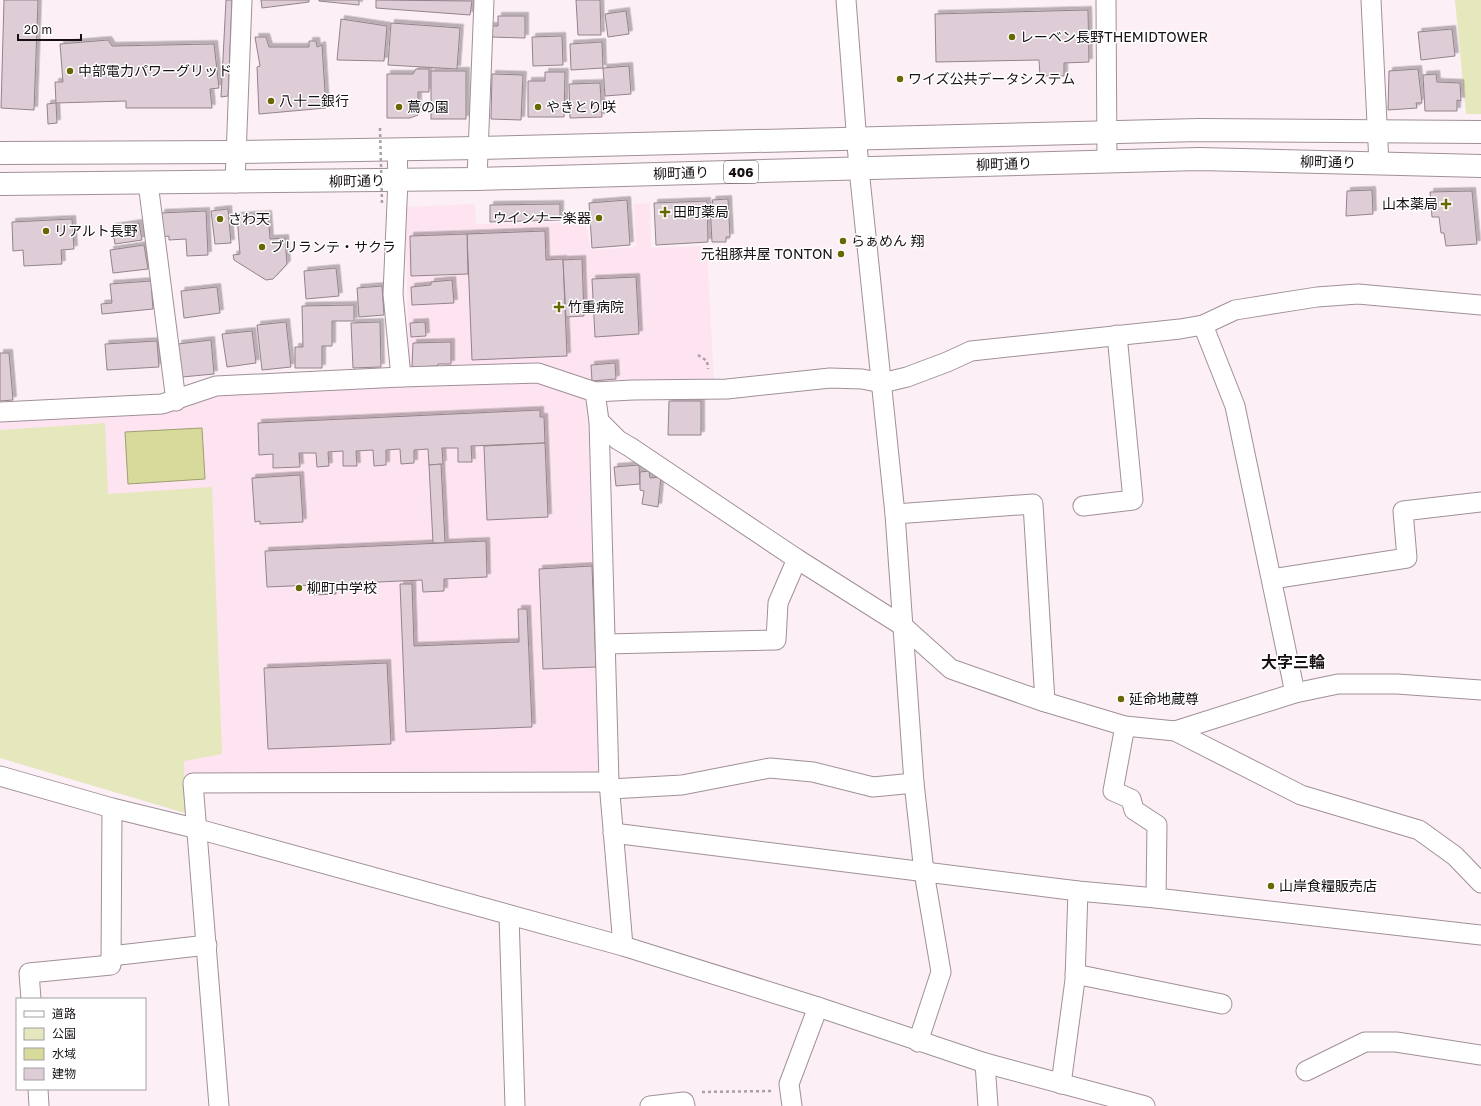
<svg xmlns="http://www.w3.org/2000/svg" width="1481" height="1106" font-family="'Golos Text','Noto Sans JP',sans-serif">
	<defs>
		<filter id="shadow"><feDropShadow dx="3.5" dy="-3.5" stdDeviation="0" flood-color="#0004"/></filter>
	</defs>
	<rect width="100%" height="100%" fill="#fdeff6"/>
	<g fill="#fde4f0">
		<path d="M 650,203 L 651,248 L 707,246 L 714,384 L 593,386 L 541,364 L 409,369 L 405,207 L 475,204 L 476,224 L 585,222 L 591,250 L 636,247 L 634,204 Z"/>
		<path d="M 541,380 L 584,398 L 590,406 L 605,773 L 598,778 L 186,777 L 185,813 L 0,758 L 0,417 L 218,391 Z"/>
	</g>
	<g fill="#e5e7bc">
		<path d="M 1455,0 L 1481,0 L 1481,114 L 1466,114 Z"/>
		<path d="M 105,423 L 108,494 L 212,487 L 222,754 L 184,761 L 185,813 L 0,758 L 0,430 Z"/>
	</g>
	<path fill="#d8da9c" stroke="#9e9d73" d="M 202,428 L 205,479 L 128,484 L 125,432 Z"/>
	<g fill="#decdd6" stroke="#93838b" filter="url(#shadow)">
		<path d="M 4,0 L 38,0 L 34,110 L 1,108 Z"/>
		<path d="M 226,0 L 232,0 L 228,96 L 221,97 Z"/>
		<path d="M 261,0 L 309,0 L 309,2 L 262,8 Z"/>
		<path d="M 319,0 L 359,0 L 359,5 L 319,1 Z"/>
		<path d="M 376,0 L 472,1 L 470,15 L 376,8 Z"/>
		<path d="M 576,0 L 600,0 L 601,35 L 578,35 Z"/>
		<path d="M 1088,10 L 1089,62 L 1064,63 L 1064,76 L 1040,76 L 1039,60 L 936,62 L 935,14 Z"/>
		<path d="M 626,11 L 629,34 L 608,37 L 605,14 Z"/>
		<path d="M 498,16 L 525,16 L 525,38 L 490,37 L 490,26 L 498,26 Z"/>
		<path d="M 341,19 L 387,26 L 384,61 L 337,60 Z"/>
		<path d="M 391,23 L 460,28 L 457,69 L 388,65 Z"/>
		<path d="M 1452,29 L 1455,56 L 1421,60 L 1418,32 Z"/>
		<path d="M 562,36 L 563,65 L 533,66 L 532,37 Z"/>
		<path d="M 255,37 L 266,37 L 269,47 L 309,47 L 309,41 L 316,41 L 317,47 L 322,45 L 326,108 L 259,114 L 257,67 L 260,66 Z"/>
		<path d="M 108,40 L 112,46 L 214,44 L 219,88 L 210,89 L 212,108 L 126,108 L 126,101 L 56,103 L 55,82 L 63,82 L 60,44 Z"/>
		<path d="M 602,42 L 603,68 L 571,70 L 570,44 Z"/>
		<path d="M 629,66 L 631,94 L 605,96 L 603,68 Z"/>
		<path d="M 416,69 L 429,69 L 429,92 L 418,92 L 418,115 L 410,118 L 387,118 L 387,74 L 413,74 Z"/>
		<path d="M 1418,69 L 1422,103 L 1416,103 L 1417,108 L 1388,110 L 1389,71 Z"/>
		<rect x="431" y="71" width="35" height="48"/>
		<path d="M 545,72 L 565,72 L 564,117 L 528,117 L 528,81 L 545,81 Z"/>
		<path d="M 492,74 L 523,75 L 521,120 L 491,119 Z"/>
		<path d="M 1436,74 L 1437,82 L 1460,83 L 1461,101 L 1457,100 L 1457,111 L 1425,111 L 1423,75 Z"/>
		<path d="M 600,83 L 602,117 L 570,118 L 569,84 Z"/>
		<path d="M 56,103 L 57,123 L 48,124 L 47,104 Z"/>
		<path d="M 1372,190 L 1373,214 L 1346,216 L 1347,191 Z"/>
		<path d="M 1472,191 L 1477,244 L 1446,246 L 1444,233 L 1441,233 L 1439,217 L 1432,217 L 1430,192 Z"/>
		<path d="M 728,199 L 730,237 L 726,237 L 726,242 L 712,242 L 710,203 L 713,203 L 712,200 Z"/>
		<path d="M 627,200 L 630,245 L 592,248 L 589,203 Z"/>
		<path d="M 707,201 L 708,242 L 656,245 L 654,203 Z"/>
		<path d="M 560,204 L 560,220 L 490,222 L 490,205 Z"/>
		<path d="M 228,209 L 231,243 L 215,244 L 211,211 Z"/>
		<path d="M 206,211 L 208,255 L 187,256 L 186,239 L 169,240 L 169,236 L 162,237 L 161,213 Z"/>
		<path d="M 268,214 L 270,239 L 285,238 L 287,264 L 273,279 L 266,280 L 234,260 L 233,255 L 240,254 L 237,216 Z"/>
		<path d="M 72,219 L 74,249 L 61,250 L 62,264 L 24,266 L 23,250 L 13,251 L 12,222 Z"/>
		<path d="M 139,223 L 142,240 L 115,244 L 112,227 Z"/>
		<path d="M 545,231 L 546,260 L 563,259 L 567,356 L 472,360 L 467,234 Z"/>
		<path d="M 467,234 L 468,274 L 411,276 L 410,236 Z"/>
		<path d="M 144,245 L 148,269 L 113,273 L 110,250 Z"/>
		<path d="M 582,259 L 584,316 L 566,317 L 563,260 Z"/>
		<path d="M 336,268 L 339,296 L 306,299 L 304,271 Z"/>
		<path d="M 636,277 L 639,334 L 595,337 L 592,279 Z"/>
		<path d="M 452,280 L 454,303 L 412,305 L 411,287 L 431,285 L 431,282 Z"/>
		<path d="M 151,281 L 153,309 L 102,314 L 101,304 L 112,303 L 110,284 Z"/>
		<path d="M 382,286 L 384,315 L 359,317 L 357,288 Z"/>
		<path d="M 217,287 L 220,313 L 184,318 L 181,291 Z"/>
		<path d="M 354,305 L 354,321 L 332,321 L 332,346 L 322,346 L 322,368 L 295,368 L 295,347 L 303,347 L 302,306 Z"/>
		<path d="M 286,322 L 291,367 L 262,370 L 257,325 Z"/>
		<path d="M 380,322 L 381,367 L 353,368 L 351,323 Z"/>
		<path d="M 425,322 L 426,336 L 411,337 L 410,323 Z"/>
		<path d="M 252,331 L 256,363 L 227,367 L 222,334 Z"/>
		<path d="M 211,340 L 214,374 L 182,377 L 178,344 Z"/>
		<path d="M 157,341 L 159,367 L 107,370 L 105,344 Z"/>
		<path d="M 451,342 L 451,364 L 438,364 L 438,366 L 412,367 L 413,343 Z"/>
		<path d="M 0,353 L 9,353 L 13,400 L 0,401 Z"/>
		<path d="M 615,363 L 616,379 L 592,381 L 591,365 Z"/>
		<path d="M 669,401 L 701,401 L 701,435 L 668,435 Z"/>
		<path d="M 540,410 L 540,417 L 544,417 L 545,443 L 471,446 L 472,462 L 458,462 L 458,448 L 442,448 L 443,464 L 429,465 L 428,449 L 414,450 L 414,463 L 401,464 L 400,449 L 386,450 L 386,465 L 374,466 L 373,450 L 356,451 L 357,466 L 343,466 L 343,451 L 328,452 L 329,466 L 317,467 L 316,453 L 299,453 L 300,467 L 273,468 L 273,454 L 259,455 L 258,423 Z"/>
		<path d="M 545,443 L 548,517 L 487,520 L 484,446 Z"/>
		<path d="M 441,464 L 445,543 L 433,543 L 429,465 Z"/>
		<path d="M 639,465 L 640,484 L 616,486 L 614,467 Z"/>
		<path d="M 649,471 L 650,478 L 661,477 L 658,507 L 642,504 L 644,491 L 640,490 L 640,472 Z"/>
		<path d="M 300,475 L 303,522 L 260,524 L 260,521 L 255,522 L 252,478 Z"/>
		<path d="M 486,541 L 487,577 L 444,579 L 444,591 L 423,592 L 422,580 L 336,584 L 336,594 L 314,595 L 314,585 L 267,587 L 265,551 Z"/>
		<path d="M 592,566 L 596,667 L 543,669 L 539,569 Z"/>
		<path d="M 400,584 L 412,584 L 414,646 L 519,642 L 518,609 L 527,609 L 532,727 L 406,732 Z"/>
		<path d="M 387,663 L 391,744 L 268,749 L 264,668 Z"/>
	</g>
	<g fill="none" stroke-linecap="round" stroke-linejoin="round">
		<g stroke="#a09098" stroke-width="21">
			<g id="street">
				<path d="M 846,0 L 859,169 L 895,514 L 914,783 L 924,872 L 941,972 L 918,1042"/>
				<path d="M 1106,0 L 1107,161"/>
				<path d="M 1371,0 L 1379,164"/>
				<path d="M 397,149 L 398,180 L 393,294 L 401,377"/>
				<path d="M 477,179 L 484,0"/>
				<path d="M 148,183 L 176,401"/>
				<path d="M 235,183 L 242,0"/>
				<path d="M 1203,325 L 1235,406 L 1295,693"/>
				<path d="M 595,392 L 599,421 L 609,782 L 623,946"/>
				<path d="M 0,412 L 162,404 L 216,386 L 401,377 L 538,373 L 595,392 L 633,390 L 727,389 L 830,378 L 862,379 L 882,383 L 907,377 L 947,362 L 971,351 L 1180,329 L 1203,325 L 1235,310 L 1317,297 L 1358,294 L 1481,305"/>
				<path d="M 599,421 L 618,440 L 630,447 L 797,559 L 903,626 L 951,669 L 1045,702 L 1125,726 L 1175,731 L 1301,795 L 1419,830 L 1455,856 L 1481,883"/>
				<path d="M 1083,506 L 1133,500 L 1117,335"/>
				<path d="M 895,514 L 1033,504 L 1045,702"/>
				<path d="M 1272,579 L 1407,558 L 1403,511 L 1481,502"/>
				<path d="M 606,644 L 776,640 L 778,603 L 797,559"/>
				<path d="M 1125,726 L 1113,791 L 1131,799 L 1134,810 L 1157,825 L 1156,898"/>
				<path d="M 1175,731 L 1295,693 L 1338,684 L 1397,684 L 1481,690"/>
				<path d="M 0,776 L 112,808 L 198,829 L 623,946 L 818,1007 L 985,1063 L 1145,1106"/>
				<path d="M 610,789 L 682,785 L 770,768 L 813,772 L 873,787 L 914,783"/>
				<path d="M 613,833 L 1078,891 L 1156,898 L 1481,935"/>
				<path d="M 509,915 L 515,1106"/>
				<path d="M 111,956 L 207,945"/>
				<path d="M 1075,974 L 1222,1004"/>
				<path d="M 31,999 L 29,973 L 111,965 L 112,808"/>
				<path d="M 985,1063 L 988,1106"/>
				<path d="M 1306,1071 L 1365,1042 L 1396,1042 L 1481,1055"/>
				<path d="M 1061,1084 L 1075,980 L 1078,891"/>
				<path d="M 38,1089 L 39,1106"/>
				<path d="M 219,1106 L 193,783 L 609,782"/>
				<path d="M 650,1106 L 684,1102 L 685,1106"/>
				<path d="M 792,1106 L 789,1084 L 818,1007"/>
			</g>
		</g>
		<g stroke="#a09098" stroke-width="24">
			<g id="highway">
				<path d="M 0,153 L 235,152 L 478,148 L 1199,130 L 1481,132"/>
				<path d="M 0,184 L 477,179 L 1199,159 L 1481,166"/>
			</g>
		</g>
		<g stroke="#aba0a5" stroke-width="2.5" stroke-dasharray="3 3" stroke-linecap="butt">
			<path d="M 698,355 L 707,361 L 708,369"/>
			<path d="M 702,1092 L 771,1091"/>
		</g>
		<use href="#street" stroke="#fff" stroke-width="19"/>
		<use href="#highway" stroke="#fff" stroke-width="22"/>
		<path stroke="#aba0a5" stroke-width="2.5" stroke-dasharray="3 3" stroke-linecap="butt" d="M 380,128 L 382,203"/>
	</g>
	<g fill="#686701" stroke="#fff" stroke-width="1.5">
		<circle cx="1012" cy="37" r="4"/>
		<circle cx="70" cy="71" r="4"/>
		<circle cx="900" cy="79" r="4"/>
		<circle cx="271" cy="101" r="4"/>
		<circle cx="399" cy="107" r="4"/>
		<circle cx="538" cy="107" r="4"/>
		<path d="M1444 198h4v4h4v4h-4v4h-4v-4h-4v-4h4z"/>
		<path d="M663 206h4v4h4v4h-4v4h-4v-4h-4v-4h4z"/>
		<circle cx="599" cy="218" r="4"/>
		<circle cx="220" cy="219" r="4"/>
		<circle cx="46" cy="231" r="4"/>
		<circle cx="843" cy="241" r="4"/>
		<circle cx="262" cy="247" r="4"/>
		<circle cx="841" cy="254" r="4"/>
		<path d="M557 301h4v4h4v4h-4v4h-4v-4h-4v-4h4z"/>
		<circle cx="299" cy="588" r="4"/>
		<circle cx="1121" cy="699" r="4"/>
		<circle cx="1271" cy="886" r="4"/>
	</g>
	<g text-anchor="middle" stroke-width="3" stroke-linejoin="round" paint-order="stroke">
		<rect fill="#fff" stroke="#5c585a" stroke-width="1" x="724" y="161" width="34" height="22" rx="3"/>
		<g font-size="13" font-weight="bold" fill="#161013">
			<text x="741" y="177">406</text>
		</g>
		<g font-size="14" fill="#161013" stroke="#fff" text-anchor="start">
			<text x="1020" y="42">レーベン長野THEMIDTOWER</text>
			<text x="78" y="76">中部電力パワーグリッド</text>
			<text x="908" y="84">ワイズ公共データシステム</text>
			<text x="279" y="106">八十二銀行</text>
			<text x="407" y="112">蔦の園</text>
			<text x="546" y="112">やきとり咲</text>
			<text x="1438" y="209" text-anchor="end">山本薬局</text>
			<text x="673" y="217">田町薬局</text>
			<text x="591" y="223" text-anchor="end">ウインナー楽器</text>
			<text x="228" y="224">さわ天</text>
			<text x="54" y="236">リアルト長野</text>
			<text x="851" y="246">らぁめん 翔</text>
			<text x="270" y="252">ブリランテ・サクラ</text>
			<text x="833" y="259" text-anchor="end">元祖豚丼屋 TONTON</text>
			<text x="568" y="312">竹重病院</text>
			<text x="307" y="593">柳町中学校</text>
			<text x="1129" y="704">延命地蔵尊</text>
			<text x="1279" y="891">山岸食糧販売店</text>
		</g>
		<g font-size="14" fill="#161013" stroke="#fff">
			<text transform="translate(1328 162) rotate(1)" y="5">柳町通り</text>
			<text transform="translate(1004 164) rotate(-2)" y="5">柳町通り</text>
			<text transform="translate(681 173) rotate(-2)" y="5">柳町通り</text>
			<text transform="translate(357 181) rotate(-1)" y="5">柳町通り</text>
		</g>
		<g font-size="16" font-weight="bold" fill="#161013" stroke="#fff">
			<text x="1293" y="668">大字三輪</text>
		</g>
	</g>
	<rect x="16" y="998" width="130" height="92" fill="#ffffff" stroke="#a29fa1"/>
	<rect x="24" y="1011" width="20" height="6" fill="#ffffff" stroke="#a29fa1"/>
	<text x="52" y="1018" font-size="12" fill="#161013">道路</text>
	<rect x="24" y="1028" width="20" height="12" fill="#e5e7bc" stroke="#a29fa1"/>
	<text x="52" y="1038" font-size="12" fill="#161013">公園</text>
	<rect x="24" y="1048" width="20" height="12" fill="#d8da9c" stroke="#a29fa1"/>
	<text x="52" y="1058" font-size="12" fill="#161013">水域</text>
	<rect x="24" y="1068" width="20" height="12" fill="#decdd6" stroke="#a29fa1"/>
	<text x="52" y="1078" font-size="12" fill="#161013">建物</text>
	<path d="M18 34v6h63v-6" fill="none" stroke="#161013" stroke-width="2"/>
	<text x="24" y="34" font-size="12" fill="#161013" stroke="#ffffff" stroke-width="3" paint-order="stroke">20 m</text>
</svg>
